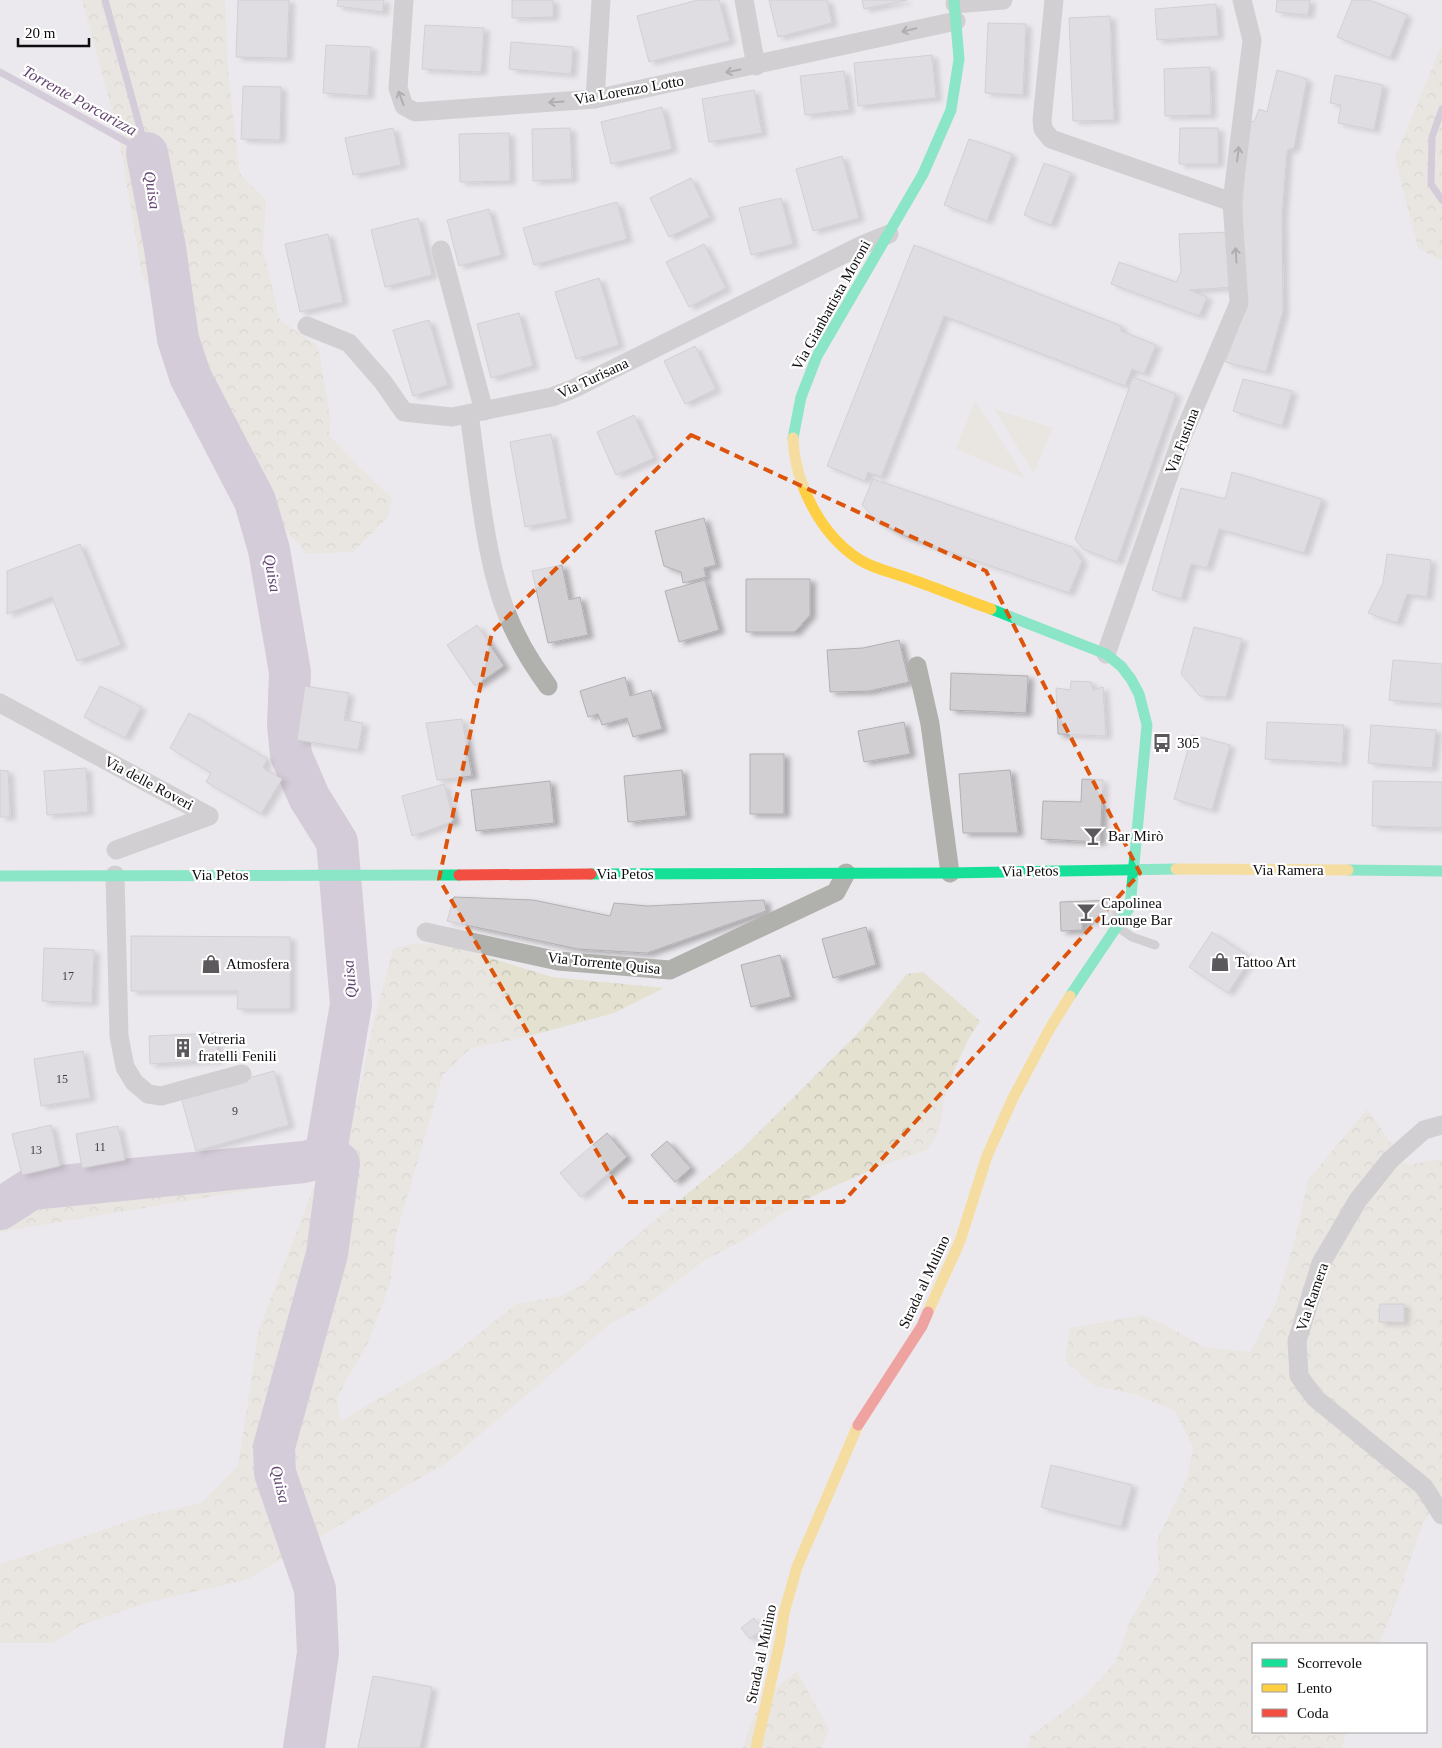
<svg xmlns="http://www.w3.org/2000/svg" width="1442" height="1748" font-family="Georgia,serif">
	<defs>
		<pattern id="forest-crowns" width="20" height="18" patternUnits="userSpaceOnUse" patternTransform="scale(1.25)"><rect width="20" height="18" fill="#e4e1d1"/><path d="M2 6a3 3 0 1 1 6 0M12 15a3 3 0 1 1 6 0" fill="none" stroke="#c2c0b2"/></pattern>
		<filter id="shadow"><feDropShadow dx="5.5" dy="3" stdDeviation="2.5" flood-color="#0004"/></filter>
	</defs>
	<rect width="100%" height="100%" fill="#ece9ee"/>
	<g fill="#e4e1d1">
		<path d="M 975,401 L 1026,479 L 956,449 Z"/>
		<path d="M 994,409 L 1053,428 L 1034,473 Z"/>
	</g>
	<g fill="url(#forest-crowns)">
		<path d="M 82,0 L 225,0 L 228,70 L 240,174 L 266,200 L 263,250 L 280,320 L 318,346 L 331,421 L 329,435 L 361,469 L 392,498 L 388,517 L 353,552 L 307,554 L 250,489 L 222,401 L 142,276 L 118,132 Z"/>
		<path d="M 1442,44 L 1442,261 L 1418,248 L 1395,158 Z"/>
		<path d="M 413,943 L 448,945 L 552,977 L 664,988 L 614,1013 L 518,1039 L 471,1048 L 443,1075 L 396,1235 L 390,1285 L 368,1343 L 337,1397 L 340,1421 L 449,1358 L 516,1304 L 562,1296 L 584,1284 L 613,1255 L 742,1149 L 862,1029 L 907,974 L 923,972 L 980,1021 L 968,1040 L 947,1086 L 938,1133 L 927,1150 L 883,1165 L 819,1193 L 791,1208 L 747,1238 L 702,1262 L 646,1305 L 611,1323 L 448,1462 L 246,1580 L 149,1602 L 82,1625 L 53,1643 L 0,1643 L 0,1564 L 147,1515 L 201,1503 L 238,1466 L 259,1329 L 320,1171 L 269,1187 L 0,1232 L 0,1196 L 53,1181 L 303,1159 L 317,1150 L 357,1102 L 373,1025 L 393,949 Z"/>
		<path d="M 1367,1109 L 1407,1165 L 1442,1159 L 1442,1493 L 1422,1525 L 1398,1597 L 1379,1644 L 1253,1644 L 1253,1732 L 1347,1732 L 1341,1748 L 1027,1748 L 1030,1736 L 1087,1694 L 1116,1661 L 1130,1621 L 1159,1571 L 1157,1540 L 1187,1478 L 1193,1448 L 1175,1411 L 1134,1394 L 1095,1386 L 1065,1361 L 1070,1328 L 1143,1315 L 1166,1325 L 1204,1347 L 1250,1352 L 1275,1305 L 1295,1240 L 1308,1180 Z"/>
		<path d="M 797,1671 L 829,1730 L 821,1748 L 743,1748 C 755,1705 763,1698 797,1671 Z"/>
	</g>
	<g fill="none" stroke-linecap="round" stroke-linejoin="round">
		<g stroke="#b7a8be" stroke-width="7">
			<path d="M 105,0 L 147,153"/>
			<path d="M 0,72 L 147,153"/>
			<path d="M 1442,109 L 1432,137 L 1431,184 L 1442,200"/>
		</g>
		<g stroke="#b7a8be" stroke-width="42">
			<path d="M 147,153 L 165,248 L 178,339 L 190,376 L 255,501 L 269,550 L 290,672 L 288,725 L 291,755 L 309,797 L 337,842 L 351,1004 L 325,1158"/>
			<path d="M 0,1209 L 31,1189 L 304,1162 L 324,1157"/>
			<path d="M 304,1748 L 318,1653 L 315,1589 L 275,1473 L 274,1447 L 327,1254 L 339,1163"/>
		</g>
	</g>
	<g fill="#d1cfd2" stroke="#b2b0b3" filter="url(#shadow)">
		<path d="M 238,0 L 289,0 L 287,58 L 236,57 Z"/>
		<path d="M 338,0 L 384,0 L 383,12 L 337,6 Z"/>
		<path d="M 512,0 L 553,0 L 553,17 L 512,18 Z"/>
		<path d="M 698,0 L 719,0 L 730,41 L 649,62 L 637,16 Z"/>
		<path d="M 769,0 L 827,0 L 832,23 L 778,37 Z"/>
		<path d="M 862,0 L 907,0 L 864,9 Z"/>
		<path d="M 1277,0 L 1310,0 L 1308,15 L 1276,12 Z"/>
		<path d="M 1352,0 L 1369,0 L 1407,15 L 1390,58 L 1337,37 Z"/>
		<path d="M 1216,4 L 1218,36 L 1157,40 L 1155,9 Z"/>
		<path d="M 1110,16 L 1114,120 L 1073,121 L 1069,18 Z"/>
		<path d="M 988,23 L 1026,24 L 1023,95 L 985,93 Z"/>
		<path d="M 425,25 L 484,28 L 481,72 L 422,69 Z"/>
		<path d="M 511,42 L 573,47 L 571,74 L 509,69 Z"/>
		<path d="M 326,45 L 371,47 L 368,96 L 323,93 Z"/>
		<path d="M 932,55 L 936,98 L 858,106 L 854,63 Z"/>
		<path d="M 1210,67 L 1211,115 L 1165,116 L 1164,69 Z"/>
		<path d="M 1277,70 L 1307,79 L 1294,148 L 1287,150 L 1282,215 L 1283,311 L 1266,372 L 1225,362 L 1246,307 L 1242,208 L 1248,120 L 1254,122 L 1259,109 L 1267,112 Z"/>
		<path d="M 844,71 L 849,110 L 805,115 L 800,76 Z"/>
		<path d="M 1335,75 L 1383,85 L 1374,130 L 1338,123 L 1341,105 L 1330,103 Z"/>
		<path d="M 243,86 L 281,87 L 280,140 L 241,139 Z"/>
		<path d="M 754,90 L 762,133 L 709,142 L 702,99 Z"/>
		<path d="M 662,107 L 672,149 L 611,164 L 601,122 Z"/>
		<path d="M 393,128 L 401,165 L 353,175 L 345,138 Z"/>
		<path d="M 570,128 L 572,179 L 533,181 L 532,129 Z"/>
		<path d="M 1180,128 L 1218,128 L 1218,164 L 1179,164 Z"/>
		<path d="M 509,133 L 510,181 L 460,182 L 459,134 Z"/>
		<path d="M 969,139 L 1012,154 L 987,221 L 944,205 Z"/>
		<path d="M 842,156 L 859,218 L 813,231 L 796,169 Z"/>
		<path d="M 1044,163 L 1071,173 L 1051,225 L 1024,215 Z"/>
		<path d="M 691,178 L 710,217 L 669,237 L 650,198 Z"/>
		<path d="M 781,198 L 793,244 L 751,255 L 739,208 Z"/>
		<path d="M 617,202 L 627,239 L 534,265 L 523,228 Z"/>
		<path d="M 489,209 L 501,255 L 459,266 L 447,220 Z"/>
		<path d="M 418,218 L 432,275 L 385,287 L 371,230 Z"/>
		<path d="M 1231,232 L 1235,287 L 1189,290 L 1207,297 L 1199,316 L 1111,284 L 1119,262 L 1176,282 L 1181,272 L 1179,234 Z"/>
		<path d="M 328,234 L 343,302 L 300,312 L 285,244 Z"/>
		<path d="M 704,244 L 726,288 L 689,307 L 666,262 Z"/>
		<path d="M 914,245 L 1121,326 L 1121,331 L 1156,345 L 1144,374 L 1132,369 L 1125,386 L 944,316 L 881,477 L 868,472 L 865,481 L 827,466 Z"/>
		<path d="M 599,278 L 619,345 L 576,359 L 555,292 Z"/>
		<path d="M 519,313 L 533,366 L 491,378 L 477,324 Z"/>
		<path d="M 429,320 L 448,385 L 413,396 L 393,330 Z"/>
		<path d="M 695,346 L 716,389 L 685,404 L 664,361 Z"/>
		<path d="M 1133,377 L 1176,394 L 1117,562 L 1083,549 L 1075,539 Z"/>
		<path d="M 1243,379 L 1292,391 L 1282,426 L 1233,411 Z"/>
		<path d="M 634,415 L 654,458 L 616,475 L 597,432 Z"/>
		<path d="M 551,434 L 567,519 L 525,527 L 510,442 Z"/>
		<path d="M 1232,472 L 1322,499 L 1304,553 L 1219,529 L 1207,568 L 1191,564 L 1181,599 L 1152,590 L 1181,488 L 1225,499 Z"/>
		<path d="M 873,479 L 1072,547 L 1082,561 L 1069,593 L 905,536 L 891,529 L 876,520 L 862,505 Z"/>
		<path d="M 704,518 L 716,565 L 704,568 L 706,577 L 683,583 L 681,572 L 664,566 L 655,531 Z"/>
		<path d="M 80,544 L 121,645 L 77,661 L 52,597 L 7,614 L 7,571 Z"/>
		<path d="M 1387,554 L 1431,560 L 1427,597 L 1407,594 L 1397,623 L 1368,613 L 1383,583 Z"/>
		<path d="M 562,565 L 569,600 L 580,597 L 588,635 L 548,643 L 532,571 Z"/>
		<path d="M 746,579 L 810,579 L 810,615 L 795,632 L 746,632 Z"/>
		<path d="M 705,580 L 719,630 L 679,642 L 665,591 Z"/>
		<path d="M 477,625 L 504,666 L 475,686 L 447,645 Z"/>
		<path d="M 1194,627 L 1242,639 L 1226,697 L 1200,696 L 1181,674 Z"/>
		<path d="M 899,640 L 909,682 L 869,691 L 830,692 L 827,650 L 863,648 Z"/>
		<path d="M 1393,660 L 1442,664 L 1442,704 L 1389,700 Z"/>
		<path d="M 951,673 L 1028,676 L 1026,713 L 950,710 Z"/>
		<path d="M 625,677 L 630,696 L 651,690 L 662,729 L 633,737 L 627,718 L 602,725 L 598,714 L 588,717 L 580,691 Z"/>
		<path d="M 1071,681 L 1091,682 L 1093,690 L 1103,687 L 1106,736 L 1058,734 L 1056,688 L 1070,690 Z"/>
		<path d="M 100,686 L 141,707 L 125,738 L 84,717 Z"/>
		<path d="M 305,686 L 349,693 L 344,720 L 363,723 L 358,750 L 297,740 Z"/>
		<path d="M 189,713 L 267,759 L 263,768 L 282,779 L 261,814 L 206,782 L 211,773 L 170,748 Z"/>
		<path d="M 462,719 L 472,776 L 437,780 L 426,723 Z"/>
		<path d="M 904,722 L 910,754 L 864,762 L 858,731 Z"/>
		<path d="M 1267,722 L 1344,725 L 1342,763 L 1265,759 Z"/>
		<path d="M 1371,725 L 1436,730 L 1432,768 L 1368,763 Z"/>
		<path d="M 1192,735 L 1230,745 L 1212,810 L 1174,799 Z"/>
		<rect x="750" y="754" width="34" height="60"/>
		<path d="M 86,768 L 88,812 L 47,815 L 44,771 Z"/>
		<path d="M 0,770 L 8,771 L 10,817 L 0,817 Z"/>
		<path d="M 682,770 L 686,816 L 628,822 L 624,776 Z"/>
		<path d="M 1010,770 L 1018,833 L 963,833 L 959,774 Z"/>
		<path d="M 1082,779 L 1103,780 L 1100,842 L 1041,839 L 1043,801 L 1081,802 Z"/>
		<path d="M 550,781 L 554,823 L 476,831 L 471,790 Z"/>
		<path d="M 1373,781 L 1442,782 L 1442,828 L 1372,826 Z"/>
		<path d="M 444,784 L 454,821 L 412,836 L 402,796 Z"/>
		<path d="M 454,897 L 533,900 L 610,916 L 614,903 L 648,906 L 764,900 L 766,911 L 647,953 L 578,949 L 447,921 Z"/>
		<path d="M 1113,900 L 1113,922 L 1082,923 L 1082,930 L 1061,931 L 1060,902 Z"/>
		<path d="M 866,927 L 876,965 L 833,978 L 822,939 Z"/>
		<path d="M 1212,932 L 1251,958 L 1228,993 L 1189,967 Z"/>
		<path d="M 131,936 L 290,937 L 290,1009 L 237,1009 L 238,991 L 131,991 Z"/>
		<path d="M 44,948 L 94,950 L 92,1003 L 42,1001 Z"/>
		<path d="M 780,955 L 791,997 L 751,1007 L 741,965 Z"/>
		<path d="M 216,1033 L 218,1060 L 150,1064 L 149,1036 Z"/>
		<path d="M 83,1051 L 90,1098 L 41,1106 L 34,1059 Z"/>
		<path d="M 274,1071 L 289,1125 L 196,1151 L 181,1097 Z"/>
		<path d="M 51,1125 L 60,1166 L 22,1175 L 12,1134 Z"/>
		<path d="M 118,1126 L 125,1160 L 82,1168 L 76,1134 Z"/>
		<path d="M 607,1133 L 627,1157 L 581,1197 L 560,1173 Z"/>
		<path d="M 667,1141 L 691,1168 L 675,1182 L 651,1155 Z"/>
		<path d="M 1380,1304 L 1404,1304 L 1404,1322 L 1379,1322 Z"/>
		<path d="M 1051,1465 L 1132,1485 L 1121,1527 L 1041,1507 Z"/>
		<path d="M 754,1618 L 763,1629 L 750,1639 L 741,1628 Z"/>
		<path d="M 373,1676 L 432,1687 L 420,1748 L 358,1748 Z"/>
	</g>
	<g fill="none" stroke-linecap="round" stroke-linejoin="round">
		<path stroke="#b0b0ad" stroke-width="9" d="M 1119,928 L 1132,937 L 1155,945"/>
		<g stroke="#b0b0ad" stroke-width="19">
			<path d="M 404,0 L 398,88 L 404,106 L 415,112 L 595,99 L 956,21"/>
			<path d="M 744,0 L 756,66"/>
			<path d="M 1054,0 L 1042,120 L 1043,129 L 1051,139 L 1232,202"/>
			<path d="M 955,4 L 1003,0"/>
			<path d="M 595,99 L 601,0"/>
			<path d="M 441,250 L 484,411"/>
			<path d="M 307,326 L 349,343 L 383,382 L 404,412 L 452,417 L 552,397 L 573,389 L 862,245 L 889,234"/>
			<path d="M 469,414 C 478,474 484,553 505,609 C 515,636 531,663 548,686"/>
			<path d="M 1106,654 L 1182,437 L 1239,303 L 1232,202 L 1252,40 L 1242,0"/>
			<path d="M 917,666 L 930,724 L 950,873"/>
			<path d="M 0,703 L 209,816"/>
			<path d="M 116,850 L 209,816"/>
			<path d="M 115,875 L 119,1036 L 125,1067 L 134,1082 L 148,1094 L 161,1096 L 242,1074"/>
			<path d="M 426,932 L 558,961 L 670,970 L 836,892 L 846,873"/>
			<path d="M 1442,1125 L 1424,1130 L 1390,1160 L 1358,1200 L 1321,1263 L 1297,1341 L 1299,1376 L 1315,1398 L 1424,1487 L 1442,1515"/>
		</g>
		<g stroke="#16e098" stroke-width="11">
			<path d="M 793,438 L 801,397 L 817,356 L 923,174 L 951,110 L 959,59 L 954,0"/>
			<path d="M 991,609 L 1106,654 L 1121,666 L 1131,679 L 1139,694 L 1147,725 L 1130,907 L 1070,996"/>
			<path d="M 1348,870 L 1442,871"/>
			<path d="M 591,874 L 950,873 L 1176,869"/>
			<path d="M 0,876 L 459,875"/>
		</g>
		<g stroke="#ffcf43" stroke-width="11">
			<path d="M 793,438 C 795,483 820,535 860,560 C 876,570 896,573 913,580 C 939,589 965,600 991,609"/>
			<path d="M 1176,869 L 1348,870"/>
			<path d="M 928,1312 L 960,1241 L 987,1156 L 1013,1098 L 1049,1030 L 1070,996"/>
			<path d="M 756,1748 L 780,1641 L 784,1613 L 797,1567 L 858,1425"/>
		</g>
		<g stroke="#f24e42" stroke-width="11">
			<path d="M 459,875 L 591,874"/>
			<path d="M 858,1425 L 922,1326 L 928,1312"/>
		</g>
	</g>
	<defs><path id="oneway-shaft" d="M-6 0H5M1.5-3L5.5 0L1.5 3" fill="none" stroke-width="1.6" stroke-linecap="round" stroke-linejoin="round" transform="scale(1.25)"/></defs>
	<g stroke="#676665">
		<use href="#oneway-shaft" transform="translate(909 30) rotate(167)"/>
		<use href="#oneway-shaft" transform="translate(733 71) rotate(168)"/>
		<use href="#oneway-shaft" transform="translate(401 98) rotate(-110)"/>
		<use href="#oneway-shaft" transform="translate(556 102) rotate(176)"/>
		<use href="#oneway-shaft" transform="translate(1238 154) rotate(-83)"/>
		<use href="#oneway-shaft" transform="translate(1236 255) rotate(-94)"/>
	</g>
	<path d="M0 0H1442V1748H0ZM 691,435 L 986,571 L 1140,873 L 843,1202 L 626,1202 L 439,879 L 492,632 Z" fill="#ece9ee" fill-opacity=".55" fill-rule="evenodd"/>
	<path fill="none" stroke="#dd550c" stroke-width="4" stroke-dasharray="10 6" stroke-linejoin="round" d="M 691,435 L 986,571 L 1140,873 L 843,1202 L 626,1202 L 439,879 L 492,632 Z"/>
	<defs>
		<g id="bus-bare" transform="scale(1.5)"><path d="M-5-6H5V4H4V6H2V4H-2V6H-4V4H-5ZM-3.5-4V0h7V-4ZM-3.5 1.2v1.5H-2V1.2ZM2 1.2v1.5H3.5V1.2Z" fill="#5c595c" stroke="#fff" stroke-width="2.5" paint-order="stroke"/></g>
		<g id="bar-bare" transform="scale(1.5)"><path d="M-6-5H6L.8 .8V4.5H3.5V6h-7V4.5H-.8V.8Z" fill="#5c595c" stroke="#fff" stroke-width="2.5" paint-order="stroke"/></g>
		<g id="shop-bare" transform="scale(1.5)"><path d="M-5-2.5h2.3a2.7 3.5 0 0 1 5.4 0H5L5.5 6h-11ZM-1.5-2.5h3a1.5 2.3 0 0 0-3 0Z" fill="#5c595c" stroke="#fff" stroke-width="2.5" paint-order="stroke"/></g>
		<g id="building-bare" transform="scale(1.5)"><path d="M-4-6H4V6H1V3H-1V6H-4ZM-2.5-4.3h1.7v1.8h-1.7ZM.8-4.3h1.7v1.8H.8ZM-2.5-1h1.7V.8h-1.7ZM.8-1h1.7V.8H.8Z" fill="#5c595c" stroke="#fff" stroke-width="2.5" paint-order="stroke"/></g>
	</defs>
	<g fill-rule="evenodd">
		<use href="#bus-bare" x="1162" y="743"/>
		<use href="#bar-bare" x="1093" y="836"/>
		<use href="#bar-bare" x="1086" y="912"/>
		<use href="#shop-bare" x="1220" y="962"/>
		<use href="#shop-bare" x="211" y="964"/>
		<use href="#building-bare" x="183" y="1048"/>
	</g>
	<g text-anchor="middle" stroke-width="4.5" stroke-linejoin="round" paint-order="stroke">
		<g font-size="12" fill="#3f3d3f">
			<text x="68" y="980">17</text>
			<text x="62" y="1083">15</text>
			<text x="235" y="1115">9</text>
			<text x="100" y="1151">11</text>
			<text x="36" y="1154">13</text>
		</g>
		<g font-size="15" fill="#0e0c0e" stroke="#fff">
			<text transform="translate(629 90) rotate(-10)" y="5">Via Lorenzo Lotto</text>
			<text transform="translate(831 305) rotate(-61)" y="5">Via Gianbattista Moroni</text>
			<text transform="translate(593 378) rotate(-25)" y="5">Via Turisana</text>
			<text transform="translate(1182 441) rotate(-69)" y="5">Via Fustina</text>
			<text transform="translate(149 783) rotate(28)" y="5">Via delle Roveri</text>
			<text x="1288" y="875">Via Ramera</text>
			<text transform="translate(1030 871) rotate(-1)" y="5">Via Petos</text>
			<text x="625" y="879">Via Petos</text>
			<text x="220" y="880">Via Petos</text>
			<text transform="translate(604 963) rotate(6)" y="5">Via Torrente Quisa</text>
			<text transform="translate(924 1282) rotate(-65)" y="5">Strada al Mulino</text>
			<text transform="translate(1312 1297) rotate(-71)" y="5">Via Ramera</text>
			<text transform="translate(761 1654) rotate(-78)" y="5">Strada al Mulino</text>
		</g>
		<g font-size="15" fill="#0e0c0e" stroke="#fff" text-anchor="start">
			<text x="1177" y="748">305</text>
			<text x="1108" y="841">Bar Mirò</text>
			<text x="1101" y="908">Capolinea<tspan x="1101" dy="17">Lounge Bar</tspan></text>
			<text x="1235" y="967">Tattoo Art</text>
			<text x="226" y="969">Atmosfera</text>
			<text x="198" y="1044">Vetreria<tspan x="198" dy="17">fratelli Fenili</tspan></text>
		</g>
		<g font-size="16" font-style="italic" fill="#634571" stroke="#fff">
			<text transform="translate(80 100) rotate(29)" y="6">Torrente Porcarizza</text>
			<text transform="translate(153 190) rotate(81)" y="6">Quisa</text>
			<text transform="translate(273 573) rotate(80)" y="6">Quisa</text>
			<text transform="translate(349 979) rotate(-95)" y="6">Quisa</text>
			<text transform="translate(281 1484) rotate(76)" y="6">Quisa</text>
		</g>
	</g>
	<rect x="1252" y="1643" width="175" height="90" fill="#ffffff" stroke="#9f9e9f"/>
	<rect x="1262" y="1659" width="25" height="8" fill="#16e098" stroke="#9f9e9f"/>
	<text x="1297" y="1668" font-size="15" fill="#0e0c0e">Scorrevole</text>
	<rect x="1262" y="1684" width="25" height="8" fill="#ffcf43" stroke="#9f9e9f"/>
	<text x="1297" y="1693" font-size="15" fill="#0e0c0e">Lento</text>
	<rect x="1262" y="1709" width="25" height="8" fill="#f24e42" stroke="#9f9e9f"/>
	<text x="1297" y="1718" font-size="15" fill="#0e0c0e">Coda</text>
	<path d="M18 38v8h71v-8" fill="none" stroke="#0e0c0e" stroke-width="2.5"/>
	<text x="25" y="38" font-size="15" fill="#0e0c0e" stroke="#ffffff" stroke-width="4" paint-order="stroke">20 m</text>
</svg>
